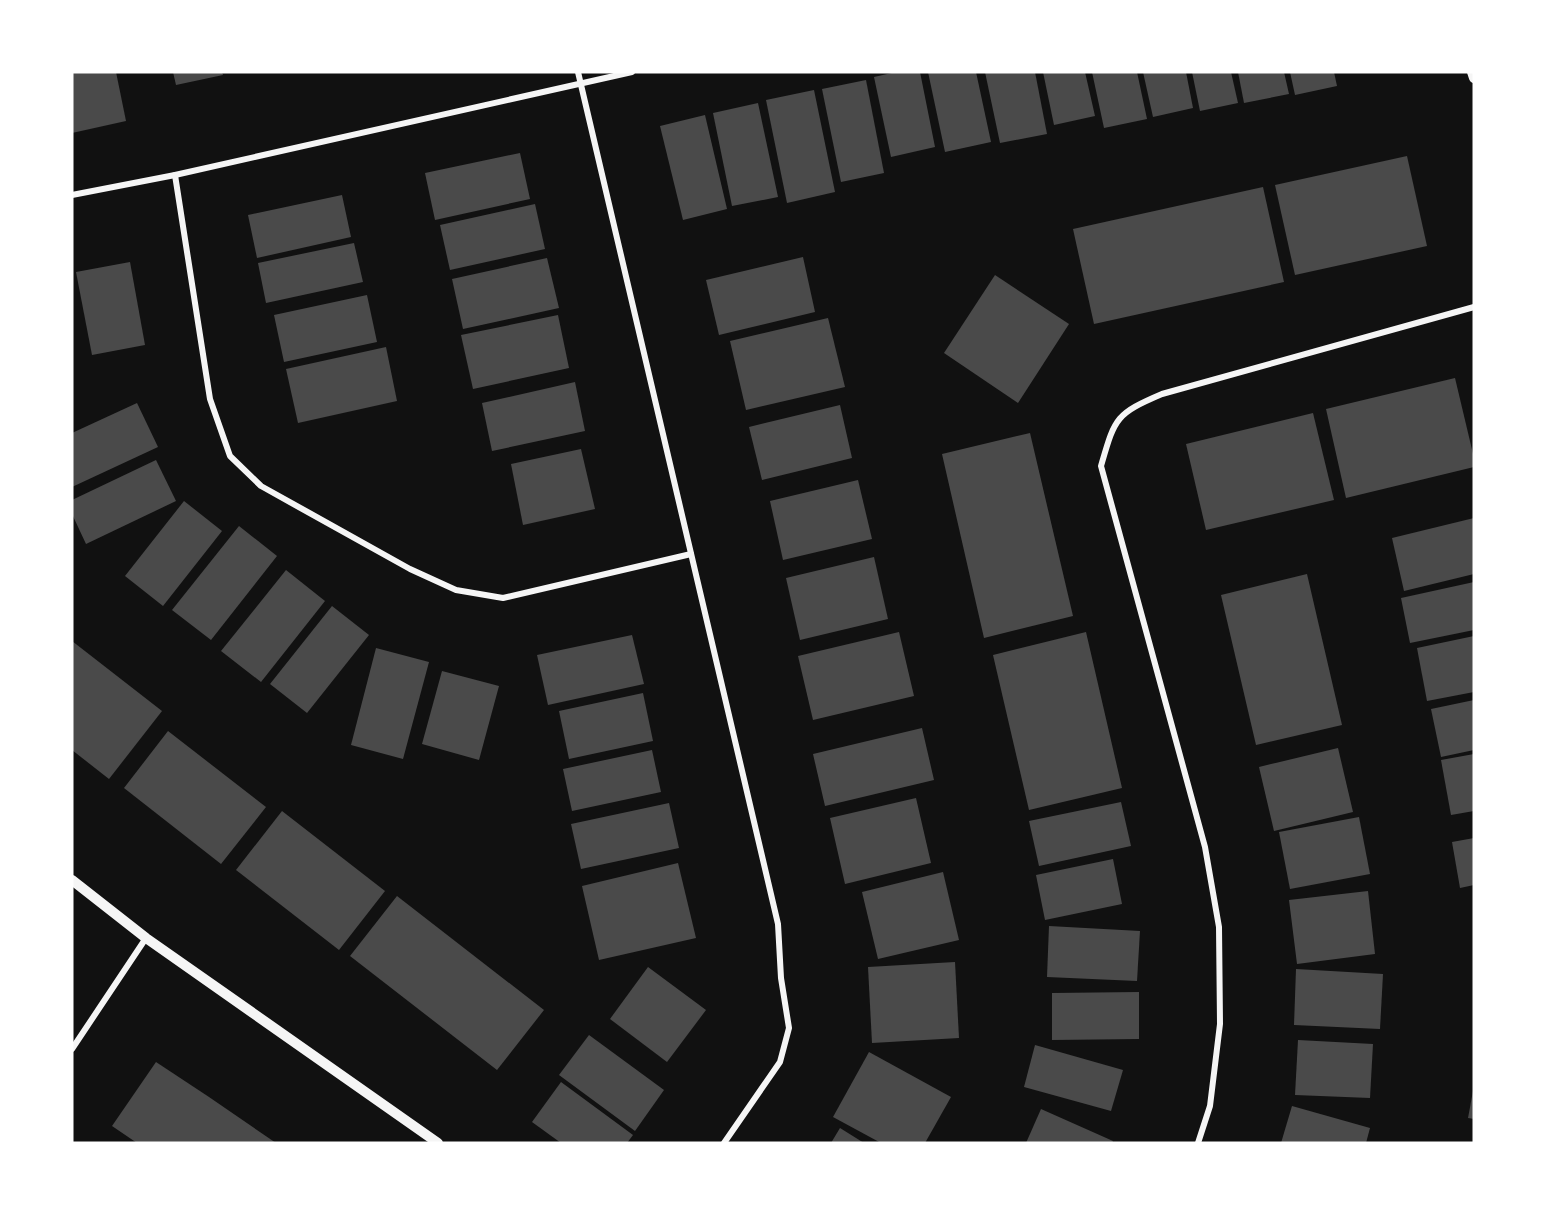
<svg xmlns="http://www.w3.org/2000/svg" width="1546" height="1215" font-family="Overpass,sans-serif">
	<rect width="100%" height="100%" fill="#111"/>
	<g fill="#4a4a4a">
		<path d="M 72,72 L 116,72 L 126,121 L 72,133 Z"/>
		<path d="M 173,72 L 222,72 L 223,75 L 176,85 Z"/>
		<path d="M 896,72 L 920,72 L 935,147 L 891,157 L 874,77 Z"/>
		<path d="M 928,72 L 976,72 L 991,142 L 945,152 Z"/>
		<path d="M 985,72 L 1035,72 L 1047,134 L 1000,143 Z"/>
		<path d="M 1043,72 L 1085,72 L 1095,116 L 1054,125 Z"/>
		<path d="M 1092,72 L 1137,72 L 1147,119 L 1104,128 Z"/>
		<path d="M 1143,72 L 1186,72 L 1193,108 L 1153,117 Z"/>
		<path d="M 1192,72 L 1231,72 L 1238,103 L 1200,111 Z"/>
		<path d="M 1238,72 L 1284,72 L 1289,94 L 1244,103 Z"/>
		<path d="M 1290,72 L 1334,72 L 1337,86 L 1295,95 Z"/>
		<path d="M 866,80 L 884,173 L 841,182 L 822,89 Z"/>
		<path d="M 814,90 L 835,192 L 787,203 L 766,100 Z"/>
		<path d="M 758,103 L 778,197 L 732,206 L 713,113 Z"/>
		<path d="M 705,115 L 727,209 L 683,220 L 660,126 Z"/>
		<path d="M 520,153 L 530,199 L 435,220 L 425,173 Z"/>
		<path d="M 1407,156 L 1427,246 L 1295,275 L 1275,185 Z"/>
		<path d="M 1263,187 L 1284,282 L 1094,324 L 1073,229 Z"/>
		<path d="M 342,195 L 351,237 L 257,258 L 248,215 Z"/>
		<path d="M 535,204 L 545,249 L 450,270 L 440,225 Z"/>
		<path d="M 354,243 L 363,282 L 266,303 L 258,263 Z"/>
		<path d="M 803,257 L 815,312 L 719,335 L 706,280 Z"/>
		<path d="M 547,258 L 559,308 L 463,329 L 452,279 Z"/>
		<path d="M 130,262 L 145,345 L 92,355 L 76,272 Z"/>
		<path d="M 995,275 L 1069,324 L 1018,403 L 944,353 Z"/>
		<path d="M 367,295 L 377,342 L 284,362 L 274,315 Z"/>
		<path d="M 558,315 L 569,368 L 473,389 L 461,335 Z"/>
		<path d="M 828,318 L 845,387 L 746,410 L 730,341 Z"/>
		<path d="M 386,347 L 397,401 L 298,423 L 286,369 Z"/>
		<path d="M 1455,378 L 1474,458 L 1474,467 L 1346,498 L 1326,409 Z"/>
		<path d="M 575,382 L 585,431 L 492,451 L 482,403 Z"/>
		<path d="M 137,403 L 158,447 L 72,487 L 72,433 Z"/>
		<path d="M 840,405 L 852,458 L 762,480 L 749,427 Z"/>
		<path d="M 1313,413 L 1334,500 L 1206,530 L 1186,444 Z"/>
		<path d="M 1030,433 L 1073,616 L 984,638 L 942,454 Z"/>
		<path d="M 581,449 L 595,509 L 523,525 L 511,464 Z"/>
		<path d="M 156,460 L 176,501 L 86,544 L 72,514 L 72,500 Z"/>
		<path d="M 858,480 L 872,539 L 783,560 L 770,501 Z"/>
		<path d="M 184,501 L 222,531 L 163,606 L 125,576 Z"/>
		<path d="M 1474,518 L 1474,574 L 1404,591 L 1392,538 Z"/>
		<path d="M 239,526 L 277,556 L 211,640 L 172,610 Z"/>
		<path d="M 874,557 L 888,619 L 800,640 L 786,578 Z"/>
		<path d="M 286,570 L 325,601 L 261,682 L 221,651 Z"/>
		<path d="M 1307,574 L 1342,725 L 1256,745 L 1221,595 Z"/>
		<path d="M 1474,582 L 1474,630 L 1410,643 L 1401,598 Z"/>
		<path d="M 332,606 L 369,635 L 307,713 L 270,684 Z"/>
		<path d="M 899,632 L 914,696 L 813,720 L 798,656 Z"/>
		<path d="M 1086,632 L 1122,788 L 1029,810 L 993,655 Z"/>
		<path d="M 632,635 L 644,684 L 548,705 L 537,655 Z"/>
		<path d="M 1474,636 L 1474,692 L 1427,701 L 1417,648 Z"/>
		<path d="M 72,641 L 162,711 L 109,779 L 72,750 Z"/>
		<path d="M 376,648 L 429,662 L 403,759 L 351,745 Z"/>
		<path d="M 442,671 L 499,686 L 479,760 L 422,744 Z"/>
		<path d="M 643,693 L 653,741 L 569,759 L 559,711 Z"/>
		<path d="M 1474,700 L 1474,750 L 1441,757 L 1431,709 Z"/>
		<path d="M 922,728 L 934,780 L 825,806 L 813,754 Z"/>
		<path d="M 168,731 L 266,807 L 221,864 L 124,788 Z"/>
		<path d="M 1338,748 L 1353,812 L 1274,831 L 1259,767 Z"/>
		<path d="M 652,750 L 661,792 L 572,811 L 563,769 Z"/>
		<path d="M 1474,754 L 1474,811 L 1451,815 L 1441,760 Z"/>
		<path d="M 916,798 L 931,863 L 845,884 L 830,818 Z"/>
		<path d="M 1121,802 L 1131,846 L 1039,866 L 1029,821 Z"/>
		<path d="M 669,803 L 679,848 L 581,869 L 571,824 Z"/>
		<path d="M 282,811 L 385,891 L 339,950 L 236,870 Z"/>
		<path d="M 1359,817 L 1370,874 L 1290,889 L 1279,832 Z"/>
		<path d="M 1474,838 L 1474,885 L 1460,888 L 1452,842 Z"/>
		<path d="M 1113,859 L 1122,904 L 1045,920 L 1036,875 Z"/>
		<path d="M 678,863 L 696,938 L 599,960 L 582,886 Z"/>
		<path d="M 943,872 L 959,940 L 878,959 L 862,892 Z"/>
		<path d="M 1368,891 L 1375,954 L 1297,964 L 1289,900 Z"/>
		<path d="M 397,896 L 544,1010 L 497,1070 L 350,956 Z"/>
		<path d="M 1049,926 L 1140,931 L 1137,981 L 1047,977 Z"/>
		<path d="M 955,962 L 959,1038 L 872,1043 L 868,967 Z"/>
		<path d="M 648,967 L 706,1010 L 667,1062 L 610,1019 Z"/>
		<path d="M 1296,969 L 1383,974 L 1380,1029 L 1294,1025 Z"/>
		<path d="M 1139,992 L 1139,1039 L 1052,1040 L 1052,993 Z"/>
		<path d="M 589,1035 L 664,1090 L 635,1131 L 559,1075 Z"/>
		<path d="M 1298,1040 L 1373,1044 L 1370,1098 L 1295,1095 Z"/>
		<path d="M 1035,1045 L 1123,1070 L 1111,1111 L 1024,1087 Z"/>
		<path d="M 869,1052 L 951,1097 L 925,1143 L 881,1143 L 833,1117 Z"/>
		<path d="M 156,1062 L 209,1097 L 276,1143 L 137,1143 L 112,1126 Z"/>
		<path d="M 561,1082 L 633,1135 L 627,1143 L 561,1143 L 532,1122 Z"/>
		<path d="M 1473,1091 L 1474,1091 L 1474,1119 L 1468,1118 Z"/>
		<path d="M 1292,1106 L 1370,1128 L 1366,1143 L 1281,1143 Z"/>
		<path d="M 1041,1109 L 1113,1141 L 1112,1143 L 1026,1143 Z"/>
		<path d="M 840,1128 L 864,1143 L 831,1143 Z"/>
	</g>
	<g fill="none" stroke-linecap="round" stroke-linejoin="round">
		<g stroke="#f5f5f5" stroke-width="6">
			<path d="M 578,72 L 778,924 L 781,978 L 789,1028 L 780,1062 L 724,1143"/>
			<path d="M 175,175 L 210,399 L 230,456 L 261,486 L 410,569 L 456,590 L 503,598 L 691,554"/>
			<path d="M 72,195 L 175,175 L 632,72"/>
			<path d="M 72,1049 L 146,938"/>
			<path d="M 1198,1143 L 1210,1106 L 1220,1024 L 1219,927 L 1205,847 L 1101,466 C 1115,418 1115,414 1162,394 L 1474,307"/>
		</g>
		<g stroke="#f5f5f5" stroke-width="10">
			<path d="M 1472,72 L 1474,78"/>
			<path d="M 72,880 L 146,938 L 438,1143"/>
		</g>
	</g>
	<rect width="1546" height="1215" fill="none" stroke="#ffffff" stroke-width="147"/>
</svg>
